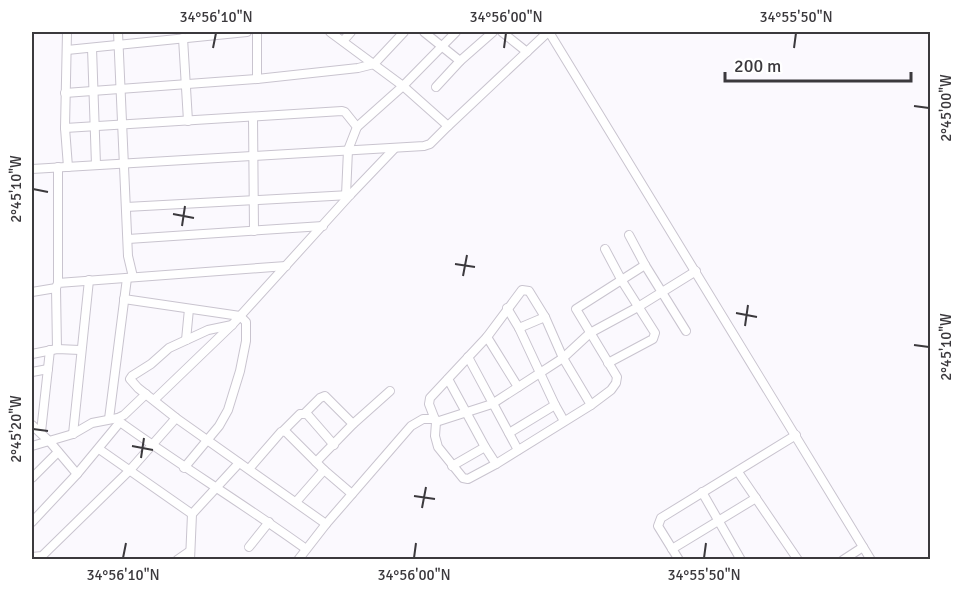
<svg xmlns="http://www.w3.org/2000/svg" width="962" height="591" font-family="Signika,sans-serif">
	<rect width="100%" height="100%" fill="#fbf9fe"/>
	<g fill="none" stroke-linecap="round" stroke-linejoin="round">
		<g stroke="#c9c4cf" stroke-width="10">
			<g id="minor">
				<path d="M 67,32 L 65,128 L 68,167"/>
				<path d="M 118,32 L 128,256 L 133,277"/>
				<path d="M 330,32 L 403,86 L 448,126"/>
				<path d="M 424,32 L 460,61 L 493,32"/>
				<path d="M 502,32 L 527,52"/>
				<path d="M 549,32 L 871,560"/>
				<path d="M 183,38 L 188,121"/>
				<path d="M 343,41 L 351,32"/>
				<path d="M 92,48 L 96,165"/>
				<path d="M 67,50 L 247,32"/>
				<path d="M 257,79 L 257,32"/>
				<path d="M 436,87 L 460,61"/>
				<path d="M 65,93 L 257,79 L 358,68 L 374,64 L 404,32"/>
				<path d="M 253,117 L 254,231"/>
				<path d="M 357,127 L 403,86 L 456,32"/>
				<path d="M 65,128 L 342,111 L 345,112 L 357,127 L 348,150 L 346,195"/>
				<path d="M 32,169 L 424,146 L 430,144 L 448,126 L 548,32"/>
				<path d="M 126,207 L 350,195"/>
				<path d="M 629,235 L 645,265 L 686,331"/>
				<path d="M 128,239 L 323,226"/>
				<path d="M 605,249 L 622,281 L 655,333 L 653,339 L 608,363"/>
				<path d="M 58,283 L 58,167"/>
				<path d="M 32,292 L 56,288"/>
				<path d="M 124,299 L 240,316 L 246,322 L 246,341 L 240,371 L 228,410 L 219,426 L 184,468"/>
				<path d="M 507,308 L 519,328 L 555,405 L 509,433"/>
				<path d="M 232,325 L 208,330 L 169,348 L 151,364 L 132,376 L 130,379 L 138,388 L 176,418 L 326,524"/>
				<path d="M 519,328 L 545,317"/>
				<path d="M 487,337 L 522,290 L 529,291 L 545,317 L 563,358 L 591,405"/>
				<path d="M 186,340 L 189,309"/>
				<path d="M 57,349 L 56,288 L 58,283 L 286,266"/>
				<path d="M 32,354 L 57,349 L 80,350"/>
				<path d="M 468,357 L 518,450"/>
				<path d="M 32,372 L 48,369"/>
				<path d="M 448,379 L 485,447 L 496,464"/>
				<path d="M 518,387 L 487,337 L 430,398 L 429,404 L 436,422 L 435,436 L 438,447 L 463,478 L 468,479 L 496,464 L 591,405 L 611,390 L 616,383 L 617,377 L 576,309 L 645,265"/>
				<path d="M 154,400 L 232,325 L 350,195 L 394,149"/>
				<path d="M 555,405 L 564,421"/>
				<path d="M 304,414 L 320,398 L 325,396 L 353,424"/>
				<path d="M 118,418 L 120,422 C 181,466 245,505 306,549"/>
				<path d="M 109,419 L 127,278"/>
				<path d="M 436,422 L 492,404 L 563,358 L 590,333 L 638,307 L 696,271"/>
				<path d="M 32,425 L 50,442 L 77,474"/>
				<path d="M 283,431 L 300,414 L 307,414 L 334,445"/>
				<path d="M 41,432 L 50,350"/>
				<path d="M 73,434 L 89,280"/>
				<path d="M 32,446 L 73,434 L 92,423 L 118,418 L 124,415 L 146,394"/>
				<path d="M 99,449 L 192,514"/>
				<path d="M 316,462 L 353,424 L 390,391"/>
				<path d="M 452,466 L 485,447"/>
				<path d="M 249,469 L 281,432 L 285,431 L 324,470 L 352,494"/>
				<path d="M 738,472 L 798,560"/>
				<path d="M 32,478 L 58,452"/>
				<path d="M 702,492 L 741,560"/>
				<path d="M 296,502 L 324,470"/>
				<path d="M 32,522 L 77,474 L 120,422"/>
				<path d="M 249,547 L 269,522"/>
				<path d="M 672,549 L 756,498"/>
				<path d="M 32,557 L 42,556 L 130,470 L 176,418"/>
				<path d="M 177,560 L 190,551"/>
				<path d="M 190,560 L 192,514 L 239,463"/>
				<path d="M 298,560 L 326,524 L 411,426 L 423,419 L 435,419"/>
				<path d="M 679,560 L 658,526 L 661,518 L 796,435"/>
				<path d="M 843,560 L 863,547"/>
			</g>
		</g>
		<use href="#minor" stroke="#fff" stroke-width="8"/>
	</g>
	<path fill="none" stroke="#3b393d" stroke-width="2" d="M 213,48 L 216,33M 504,48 L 506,33M 794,48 L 796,33M 914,106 L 929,108M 33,189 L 48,192M 173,214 L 194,218M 182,226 L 185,206M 455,264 L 475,267M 463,276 L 467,255M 736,313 L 757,317M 745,326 L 748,305M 914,345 L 929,347M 33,429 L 48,431M 132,446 L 153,450M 141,458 L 144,438M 414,496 L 435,499M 422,508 L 426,487M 123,558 L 126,543M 414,558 L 416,543M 704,558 L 706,543"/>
	<rect width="962" height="591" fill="none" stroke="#ffffff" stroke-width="66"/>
	<path d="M725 72v9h186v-9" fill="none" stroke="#3b393d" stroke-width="3"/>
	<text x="734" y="72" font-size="18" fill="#3b393d" stroke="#ffffff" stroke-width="4.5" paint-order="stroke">200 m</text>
	<rect x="33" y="33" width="896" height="525" fill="none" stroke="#3b393d" stroke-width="2"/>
	<g font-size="15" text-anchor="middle" fill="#3b393d">
		<text x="216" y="22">34°56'10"N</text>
		<text x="506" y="22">34°56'00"N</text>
		<text x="796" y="22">34°55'50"N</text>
		<text transform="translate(946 108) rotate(-90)" y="5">2°45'00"W</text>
		<text transform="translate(16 189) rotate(-90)" y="5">2°45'10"W</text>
		<text transform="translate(946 347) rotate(-90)" y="5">2°45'10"W</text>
		<text transform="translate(16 429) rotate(-90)" y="5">2°45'20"W</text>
		<text x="123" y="580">34°56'10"N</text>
		<text x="414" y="580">34°56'00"N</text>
		<text x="704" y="580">34°55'50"N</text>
	</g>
</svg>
